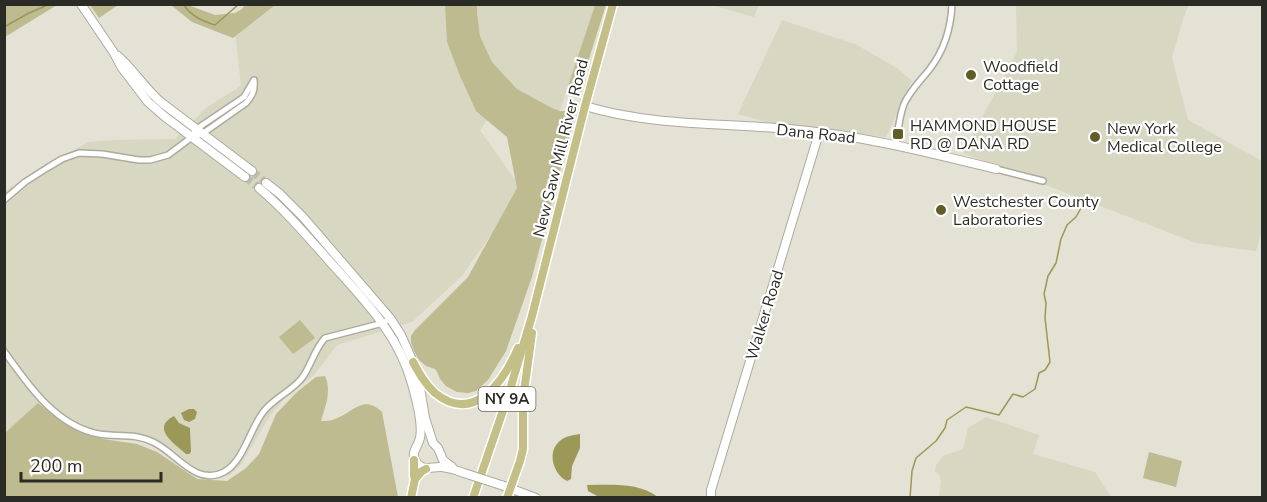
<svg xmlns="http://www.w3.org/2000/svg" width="1267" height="502" font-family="'Nunito Sans',sans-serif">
	<rect width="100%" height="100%" fill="#e3e2d4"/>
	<g fill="#d8d7c2">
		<path d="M 271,4 L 450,5 L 491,115 L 480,130 L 522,190 L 462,276 L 412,322 L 337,345 L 314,375 L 291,392 L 271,414 L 240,466 L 230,475 L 200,477 L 182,467 L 162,452 L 145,442 L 111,437 L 61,419 L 5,449 L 4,192 L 40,167 L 89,142 L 115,140 L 175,139 L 207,107 L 241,86 L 235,30 Z"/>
		<path d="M 477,5 L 595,5 L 560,111 L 552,108 L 517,89 L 492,62 L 480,36 L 477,13 Z"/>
		<path d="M 712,5 L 759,4 L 759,5 L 754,17 Z"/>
		<path d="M 1016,5 L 1189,5 L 1184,16 L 1172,57 L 1188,120 L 1262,161 L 1262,229 L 1256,251 L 1196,243 L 963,153 L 1017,52 Z"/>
		<path d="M 782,20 L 855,44 L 897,68 L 912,81 L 886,137 L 767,122 L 738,114 Z"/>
		<path d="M 986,417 L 1039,435 L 1033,454 L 1095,472 L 1111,497 L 939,497 L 941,482 L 940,476 L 935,471 L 936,465 L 943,456 L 963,449 L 968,428 Z"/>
	</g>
	<g fill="#bebb90">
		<path d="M 5,4 L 57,4 L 57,5 L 5,37 Z"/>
		<path d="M 90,5 L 118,5 L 99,18 Z"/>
		<path d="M 171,5 L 188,5 L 215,15 L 235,13 L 242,9 L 245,5 L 275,5 L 233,38 L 192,22 Z"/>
		<path d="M 445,5 L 477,5 L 477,13 L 480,36 L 492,62 L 517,89 L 552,108 L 560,111 L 567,111 L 572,114 L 574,119 L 532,277 L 506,351 L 488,380 L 476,391 L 468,393 L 457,392 L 446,386 L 440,379 L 437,372 L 435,369 L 426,366 L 419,360 L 414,351 L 411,342 L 411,336 L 415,330 L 468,277 L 517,188 L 507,137 L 476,111 L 460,76 L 447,42 Z"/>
		<path d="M 595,5 L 606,5 L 581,84 L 575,86 L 569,92 L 567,89 Z"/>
		<path d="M 300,320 L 315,338 L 293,354 L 279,337 Z"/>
		<path d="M 325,376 C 332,391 325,407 321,421 C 325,421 331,421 335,419 C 354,412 363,394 382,412 L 398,497 L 5,497 L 5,433 L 38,403 L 59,420 L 82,432 L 103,439 L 137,444 L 157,452 L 197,479 L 227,481 L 246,468 L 259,454 L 276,414 L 297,392 L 316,377 Z"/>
		<path d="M 1149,452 L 1182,461 L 1176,487 L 1143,478 Z"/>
	</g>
	<g fill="#9c9858">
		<path d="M 189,409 L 194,409 L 197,412 L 195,419 L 189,422 L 184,420 L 181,413 Z"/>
		<path d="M 174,416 L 179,423 L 190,428 L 191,452 L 189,454 L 186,454 C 175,444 150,428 174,416 Z"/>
		<path d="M 580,434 L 580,448 L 572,466 L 571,479 L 567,481 C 553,474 546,451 561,440 C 566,436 574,435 580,434 Z"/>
		<path d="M 587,485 C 611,485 638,482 658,497 L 599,497 L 588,491 Z"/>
	</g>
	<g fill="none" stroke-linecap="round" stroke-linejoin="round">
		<g stroke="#9c9858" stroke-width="1.5">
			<path d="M 183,4 C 191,16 202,21 215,25 L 239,4"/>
			<path d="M 4,27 L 29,13 L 50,4"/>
			<path d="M 910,498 L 912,471 L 916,458 L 936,441 L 945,428 L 947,420 L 966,407 L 999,415 L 1013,394 L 1023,397 L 1035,389 L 1039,373 L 1045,370 L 1050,362 L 1045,318 L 1046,303 L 1044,294 L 1048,276 L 1056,263 L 1061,239 L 1067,225 L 1076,217 L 1086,199"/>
		</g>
		<g stroke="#bebdb1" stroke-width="8" stroke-dasharray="8 4" stroke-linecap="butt">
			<path d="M 252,171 L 266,183"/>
			<path d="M 245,177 L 259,188"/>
		</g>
		<g stroke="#acab9e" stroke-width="8">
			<g id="street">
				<path d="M 896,145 C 898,131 899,117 904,104 C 910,91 920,81 929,70 C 944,51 951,28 952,4"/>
				<path d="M 996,169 L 1043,181"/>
				<path d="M 4,200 L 25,182 L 47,168 L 62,159 L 79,153 L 102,154 L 139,160 L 150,160 L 168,155 L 192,137 L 202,134 L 246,103 C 253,95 255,90 254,80 L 244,97 L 195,130 L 192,137"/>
				<path d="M 4,351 C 28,385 56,426 99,434 C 117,437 136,433 153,442 C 176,452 195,487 224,472 C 244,461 250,428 264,411 C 274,398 292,391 302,378 C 311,366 314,350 325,338 L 383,323 L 390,318"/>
			</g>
		</g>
		<g stroke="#acab9e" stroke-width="10">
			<g id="secondary">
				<path d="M 81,4 L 114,53 L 122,68 L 148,102 L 164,116 L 245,177"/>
				<path d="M 118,56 C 134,70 145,89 162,103 L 252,171"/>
				<path d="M 585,106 C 651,126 721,123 789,129 C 860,135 927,152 996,169"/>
				<path d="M 266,183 L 280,194 L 303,217 L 390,318 L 401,335 L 413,362 L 420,388 L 425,418 L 433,443 L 438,448 L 443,460 L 452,467"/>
				<path d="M 259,188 C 286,211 308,237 332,264 C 365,301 399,335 412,384 C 416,398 423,424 420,438 C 418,447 409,454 417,463 C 424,472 433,466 442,467 C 450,468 457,470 464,473"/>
				<path d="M 501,485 L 536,498"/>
				<path d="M 711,498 L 711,490 L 819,133"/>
			</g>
		</g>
		<g stroke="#fff" stroke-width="11">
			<g id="primary">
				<path d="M 413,362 C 419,373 425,384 435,393 C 474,425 504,381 518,348"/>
				<path d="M 415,479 L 422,471 L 426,469"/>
				<path d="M 411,498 L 415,479 L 414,476 L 414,460"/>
				<path d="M 473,498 L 508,396 L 532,316 L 585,106 L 613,4"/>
				<path d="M 507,498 L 520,461 L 523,449 L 523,399 L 532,333"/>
			</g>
		</g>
		<use href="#street" stroke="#fff" stroke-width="5"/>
		<use href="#secondary" stroke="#fff" stroke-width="8"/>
		<use href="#primary" stroke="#c3bf86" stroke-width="8"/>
		<g stroke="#acab9e" stroke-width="10" stroke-linecap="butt">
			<path id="secondary-bridge" d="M 464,473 L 501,485"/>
		</g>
		<use href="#secondary-bridge" stroke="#fff" stroke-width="8"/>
	</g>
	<g fill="#615d29" stroke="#fff" stroke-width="2">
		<circle cx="971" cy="75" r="6"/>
		<rect x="892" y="128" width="12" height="12" rx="3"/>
		<circle cx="1095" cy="137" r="6"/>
		<circle cx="941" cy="210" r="6"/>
	</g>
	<g text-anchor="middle" stroke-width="4.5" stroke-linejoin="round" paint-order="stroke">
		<rect fill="#fff" stroke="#6b6b66" stroke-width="1.5" x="478.5" y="387" width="57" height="24" rx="4.5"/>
		<g font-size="15" font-weight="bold" fill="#2b2b25">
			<text x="507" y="404">NY 9A</text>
		</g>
		<g font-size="16" fill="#2b2b25" stroke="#fff" text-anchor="start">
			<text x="983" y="72">Woodfield<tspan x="983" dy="18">Cottage</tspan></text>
			<text x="910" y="131">HAMMOND HOUSE<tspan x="910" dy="18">RD @ DANA RD</tspan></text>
			<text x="1107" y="134">New York<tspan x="1107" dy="18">Medical College</tspan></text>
			<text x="953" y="207">Westchester County<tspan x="953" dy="18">Laboratories</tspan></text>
		</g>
		<g font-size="16" fill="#2b2b25" stroke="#fff">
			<text transform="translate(816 133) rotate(6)" y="6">Dana Road</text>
			<text transform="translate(560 148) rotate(-76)" y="6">New Saw Mill River Road</text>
			<text transform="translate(764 315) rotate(-73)" y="6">Walker Road</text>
		</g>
	</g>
	<rect width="1267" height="502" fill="none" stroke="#2b2b25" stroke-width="12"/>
	<path d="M21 472v9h140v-9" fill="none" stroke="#2b2b25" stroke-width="3"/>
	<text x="30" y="472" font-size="18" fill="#2b2b25" stroke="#ffffff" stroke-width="4.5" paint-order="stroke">200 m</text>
</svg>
